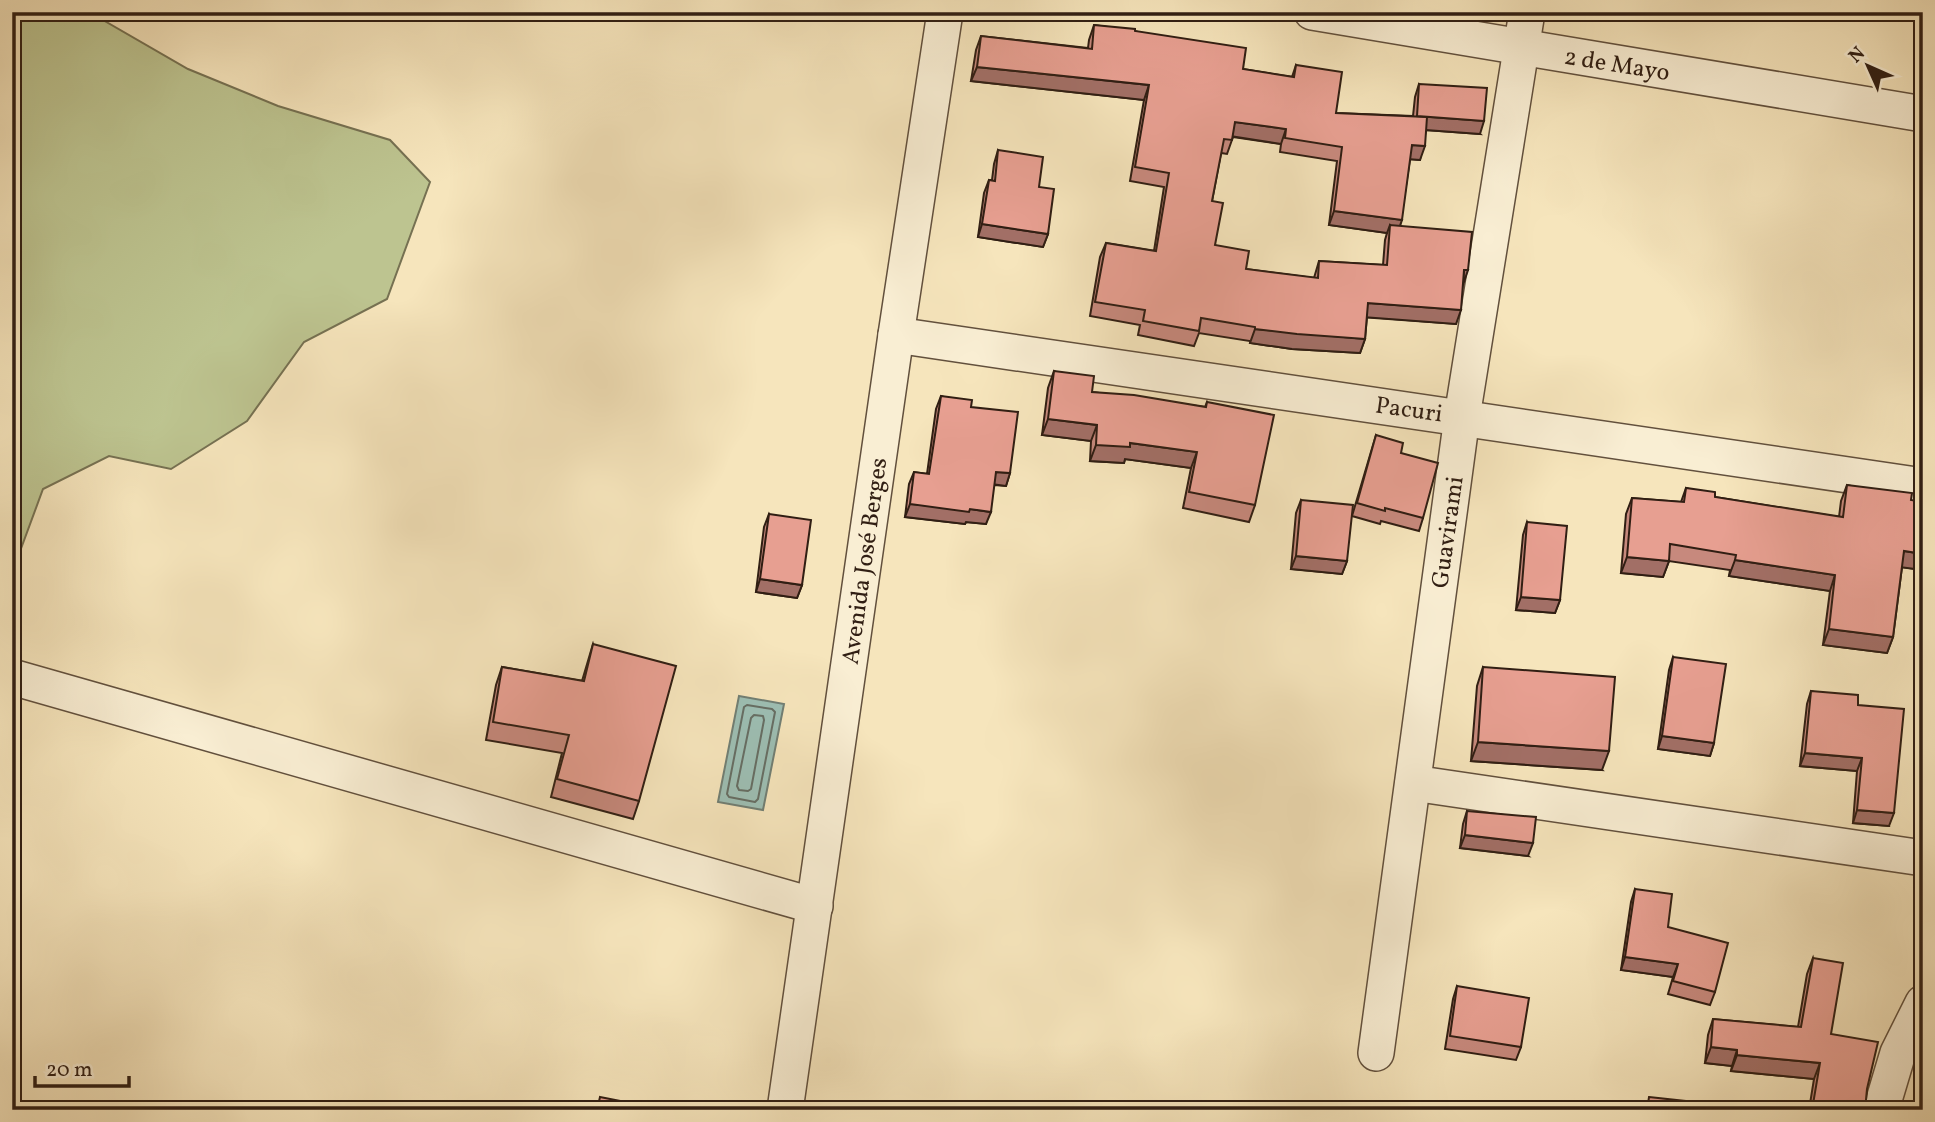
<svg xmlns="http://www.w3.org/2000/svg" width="1935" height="1122" font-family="Vollkorn,serif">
	<rect width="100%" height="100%" fill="#f6e5bc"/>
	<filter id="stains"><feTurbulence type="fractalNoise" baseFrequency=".00286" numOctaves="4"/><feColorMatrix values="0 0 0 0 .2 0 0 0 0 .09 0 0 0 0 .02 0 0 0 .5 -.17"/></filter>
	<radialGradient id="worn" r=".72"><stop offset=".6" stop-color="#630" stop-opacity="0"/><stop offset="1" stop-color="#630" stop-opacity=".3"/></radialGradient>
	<path fill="#bdc490" stroke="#767152" stroke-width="2" d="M 12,12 L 89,12 L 188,69 L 278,106 L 390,140 L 430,182 L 387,299 L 304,342 L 247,421 L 171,469 L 109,456 L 43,489 L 12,573 Z"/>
	<path fill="#9dbfb4" stroke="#717f74" stroke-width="2" d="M 739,696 L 784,704 L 763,810 L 718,802 Z"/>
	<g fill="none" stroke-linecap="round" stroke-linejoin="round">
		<g stroke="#666e64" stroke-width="2">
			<path d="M 747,705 L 772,709 L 775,712 L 758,799 L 755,802 L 729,797 L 727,794 L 744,707 Z"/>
			<path d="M 754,715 L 763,716 L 764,720 L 751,789 L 748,791 L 739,790 L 737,786 L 751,718 Z"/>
		</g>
		<g stroke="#62503d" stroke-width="38">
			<g id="minor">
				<path d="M 1312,12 L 1923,114"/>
				<path d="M 896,335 L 1923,486"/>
				<path d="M 12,677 L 815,906"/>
				<path d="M 1413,783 L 1923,858"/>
				<path d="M 1376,1053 L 1462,417 L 1527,12"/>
				<path d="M 785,1110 L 896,335 L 945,12"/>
				<path d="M 1881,1110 L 1898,1053 L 1923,1003"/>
			</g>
		</g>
		<use href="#minor" stroke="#f9eed3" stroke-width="35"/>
	</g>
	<g fill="#c7897d" stroke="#301e13" stroke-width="2" fill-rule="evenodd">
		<path d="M 1094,25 L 1135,31 L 1243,69 L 1292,77 L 1296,65 L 1336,113 L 1413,116 L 1415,97 L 1419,84 L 1480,134 L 1426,130 L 1420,160 L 1410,159 L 1400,226 L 1463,284 L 1456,324 L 1367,317 L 1365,339 L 1360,353 L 1292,349 L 1250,343 L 1250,341 L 1199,333 L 1194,346 L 1138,335 L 1140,325 L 1090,316 L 1100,257 L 1106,243 L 1154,251 L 1164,187 L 1130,181 L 1144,100 L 971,81 L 976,50 L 981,36 L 1088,48 L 1089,40 ZM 1233,137 L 1281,144 L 1280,152 L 1337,161 L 1329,225 L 1387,233 L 1385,240 L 1383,265 L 1319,261 L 1314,278 L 1246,269 L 1215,245 L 1212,201 L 1221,153 L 1227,154 Z"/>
		<path d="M 998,150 L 1039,187 L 1048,234 L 1043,247 L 978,237 L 984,193 L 989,180 L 992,180 L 994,164 Z"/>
		<path d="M 1054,371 L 1092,392 L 1205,407 L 1207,402 L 1255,505 L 1249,522 L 1183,508 L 1191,468 L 1125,459 L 1124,463 L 1090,461 L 1091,441 L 1042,435 L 1048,388 Z"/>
		<path d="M 941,396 L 971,407 L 1010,473 L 1006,486 L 994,485 L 986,524 L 966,522 L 965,524 L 905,517 L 909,484 L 914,472 L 927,474 L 936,409 Z"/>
		<path d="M 1376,435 L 1401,453 L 1423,518 L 1419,531 L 1381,521 L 1380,524 L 1352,516 Z"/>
		<path d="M 1847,485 L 1911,500 L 1923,570 L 1902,567 L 1893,637 L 1887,653 L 1823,645 L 1830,591 L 1729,576 L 1730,570 L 1669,561 L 1663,577 L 1621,573 L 1626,514 L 1632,498 L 1681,502 L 1686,488 L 1715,497 L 1839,517 L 1841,501 Z"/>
		<path d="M 1301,500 L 1347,561 L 1342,574 L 1291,569 L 1296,513 Z"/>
		<path d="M 769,514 L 802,585 L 797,598 L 756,592 L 764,527 Z"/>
		<path d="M 1527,522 L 1560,600 L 1555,613 L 1516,610 L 1523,535 Z"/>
		<path d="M 593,644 L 639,801 L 633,819 L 551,797 L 562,753 L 486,740 L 496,685 L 502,667 L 582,681 Z"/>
		<path d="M 1673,657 L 1714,743 L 1710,756 L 1658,749 L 1669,670 Z"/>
		<path d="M 1483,667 L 1602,770 L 1471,761 L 1477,686 Z"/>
		<path d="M 1811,691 L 1858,705 L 1889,826 L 1853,823 L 1857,771 L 1800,766 L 1807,704 Z"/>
		<path d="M 1467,811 L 1528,856 L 1460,848 L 1463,824 Z"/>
		<path d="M 1635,889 L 1668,927 L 1715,992 L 1710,1005 L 1668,994 L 1673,977 L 1621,970 L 1631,902 Z"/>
		<path d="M 1813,958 L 1831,1034 L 1867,1089 L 1865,1110 L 1809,1110 L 1814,1079 L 1731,1071 L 1732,1066 L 1705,1063 L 1708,1035 L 1713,1019 L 1798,1027 L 1807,974 Z"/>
		<path d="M 1457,986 L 1521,1047 L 1516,1060 L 1445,1049 L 1453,999 Z"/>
	</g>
	<g fill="#a26f66" stroke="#301e13" stroke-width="2">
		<path d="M 977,67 L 1149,85 L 1144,100 L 971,81 Z"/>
		<path d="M 1417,116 L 1484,121 L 1480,134 L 1412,129 Z"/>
		<path d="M 1235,122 L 1286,129 L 1281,144 L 1230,136 Z"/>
		<path d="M 1412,145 L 1425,146 L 1420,160 L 1407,159 Z"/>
		<path d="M 1334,211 L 1402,220 L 1397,234 L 1390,225 L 1387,233 L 1329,225 Z"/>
		<path d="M 982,224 L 1048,234 L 1043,247 L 978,237 Z"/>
		<path d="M 1464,270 L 1468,270 L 1463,285 Z"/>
		<path d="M 1368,303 L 1461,310 L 1456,324 L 1362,317 Z"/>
		<path d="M 1255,329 L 1365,339 L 1360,353 L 1292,349 L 1250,343 Z"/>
		<path d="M 1048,419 L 1097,425 L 1091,441 L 1042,435 Z"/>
		<path d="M 1130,443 L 1197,452 L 1191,468 L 1125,459 L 1124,463 L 1090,461 L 1096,445 Z"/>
		<path d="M 996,472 L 1010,473 L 1006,486 L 991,484 Z"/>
		<path d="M 910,504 L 970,509 L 991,512 L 986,524 L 966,522 L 965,524 L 905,517 Z"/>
		<path d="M 1904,551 L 1923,554 L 1923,570 L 1899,567 Z"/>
		<path d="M 1296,556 L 1347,561 L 1342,574 L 1291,569 Z"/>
		<path d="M 1627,557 L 1669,561 L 1663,577 L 1621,573 Z"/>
		<path d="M 1735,560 L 1835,575 L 1830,591 L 1729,576 Z"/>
		<path d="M 760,579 L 802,585 L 797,598 L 756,592 Z"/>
		<path d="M 1521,597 L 1560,600 L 1555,613 L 1516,610 Z"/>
		<path d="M 1829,629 L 1893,637 L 1887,653 L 1823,645 Z"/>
		<path d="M 1662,736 L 1714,743 L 1710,756 L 1658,749 Z"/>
		<path d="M 1478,742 L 1609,751 L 1602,770 L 1471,761 Z"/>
		<path d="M 1805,753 L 1862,758 L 1857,771 L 1800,766 Z"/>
		<path d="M 1857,810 L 1894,813 L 1889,826 L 1853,823 Z"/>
		<path d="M 1465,835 L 1533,843 L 1528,856 L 1460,848 Z"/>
		<path d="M 1625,957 L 1678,964 L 1673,977 L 1621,970 Z"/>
		<path d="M 1711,1047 L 1737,1050 L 1732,1066 L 1705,1063 Z"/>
		<path d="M 1737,1055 L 1820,1063 L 1814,1079 L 1731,1071 Z"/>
	</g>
	<g fill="#e79f91" stroke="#301e13" stroke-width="2">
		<path d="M 1094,25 L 1135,29 L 1135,31 L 1246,48 L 1243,69 L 1294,77 L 1296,65 L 1342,72 L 1336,113 L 1427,117 L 1425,146 L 1412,145 L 1402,220 L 1334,211 L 1342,147 L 1285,138 L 1286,129 L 1235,122 L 1232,140 L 1224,139 L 1212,201 L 1223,203 L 1215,245 L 1249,251 L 1246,269 L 1318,278 L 1319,261 L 1387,265 L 1390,225 L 1472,232 L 1468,270 L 1464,270 L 1461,310 L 1368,303 L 1365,339 L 1297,334 L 1255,329 L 1255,327 L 1201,318 L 1199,331 L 1143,321 L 1145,310 L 1095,302 L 1106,243 L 1156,251 L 1169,173 L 1135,167 L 1149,85 L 977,67 L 981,36 L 1092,49 Z"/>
		<path d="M 1419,84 L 1487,88 L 1484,121 L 1417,116 Z"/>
		<path d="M 998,150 L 1043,157 L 1039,187 L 1054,189 L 1048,234 L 982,224 L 989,180 L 995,181 Z"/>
		<path d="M 1054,371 L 1094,376 L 1092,392 L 1134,395 L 1206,407 L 1207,402 L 1274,415 L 1255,505 L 1189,492 L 1197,452 L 1130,443 L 1130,447 L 1096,445 L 1097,425 L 1048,419 Z"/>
		<path d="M 941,396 L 972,400 L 971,407 L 1018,412 L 1010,473 L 996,472 L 991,512 L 970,509 L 969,512 L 910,504 L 914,472 L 929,474 Z"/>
		<path d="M 1376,435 L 1403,443 L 1401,453 L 1438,463 L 1423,518 L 1385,508 L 1385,511 L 1357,503 Z"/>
		<path d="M 1847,485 L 1912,493 L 1911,500 L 1923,502 L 1923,554 L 1904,551 L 1893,637 L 1829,629 L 1835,575 L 1735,560 L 1736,555 L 1670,544 L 1669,561 L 1627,557 L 1632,498 L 1684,502 L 1686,488 L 1715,492 L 1715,497 L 1843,517 Z"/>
		<path d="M 1301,500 L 1353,505 L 1347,561 L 1296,556 Z"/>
		<path d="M 769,514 L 811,520 L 802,585 L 760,579 Z"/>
		<path d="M 1527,522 L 1567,526 L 1560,600 L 1521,597 Z"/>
		<path d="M 593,644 L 676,666 L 639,801 L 557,779 L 569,735 L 493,722 L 502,667 L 584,681 Z"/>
		<path d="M 1673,657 L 1726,664 L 1714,743 L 1662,736 Z"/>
		<path d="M 1483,667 L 1615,677 L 1609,751 L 1478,742 Z"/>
		<path d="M 1811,691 L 1858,695 L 1858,705 L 1904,709 L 1894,813 L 1857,810 L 1862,758 L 1805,753 Z"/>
		<path d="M 1467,811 L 1536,817 L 1533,843 L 1465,835 Z"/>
		<path d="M 1635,889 L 1672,894 L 1668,927 L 1728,943 L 1715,992 L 1673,981 L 1678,964 L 1625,957 Z"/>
		<path d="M 1813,958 L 1843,963 L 1831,1034 L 1878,1042 L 1867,1089 L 1865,1110 L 1812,1110 L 1820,1063 L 1737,1055 L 1737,1050 L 1711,1047 L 1713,1019 L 1801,1027 Z"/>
		<path d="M 1457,986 L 1529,998 L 1521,1047 L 1450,1036 Z"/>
		<path d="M 600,1097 L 666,1110 L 597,1110 Z"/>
		<path d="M 1649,1097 L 1685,1101 L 1684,1110 L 1647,1110 Z"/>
	</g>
	<g text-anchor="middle" stroke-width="5" stroke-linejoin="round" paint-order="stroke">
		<g font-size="24" fill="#301e13" stroke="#f9eed3">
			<text transform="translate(1617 64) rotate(9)" y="8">2 de Mayo</text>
			<text transform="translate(1409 409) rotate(8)" y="8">Pacuri</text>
			<text transform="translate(1447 532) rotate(-82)" y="8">Guavirami</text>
			<text transform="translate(864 561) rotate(-82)" y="8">Avenida José Berges</text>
		</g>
	</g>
	<rect width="1935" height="1122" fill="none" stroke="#f6e5bc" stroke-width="42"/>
	<rect x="14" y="14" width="1907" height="1094" fill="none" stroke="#301e13" stroke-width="3.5"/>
	<rect x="21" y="21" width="1893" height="1080" fill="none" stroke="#301e13" stroke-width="2"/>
	<g transform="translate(1868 66) rotate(315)" stroke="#f9eed3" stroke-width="5" paint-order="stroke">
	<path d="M0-5L12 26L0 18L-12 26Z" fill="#301e13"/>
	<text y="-10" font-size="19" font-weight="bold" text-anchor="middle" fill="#301e13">N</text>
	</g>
	<path d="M35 1076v10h94v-10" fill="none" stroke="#301e13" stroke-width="3.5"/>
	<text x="46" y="1076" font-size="21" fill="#301e13" stroke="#f9eed3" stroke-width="5" paint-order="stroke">20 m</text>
	<rect width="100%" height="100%" filter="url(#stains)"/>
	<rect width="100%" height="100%" fill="url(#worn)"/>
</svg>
